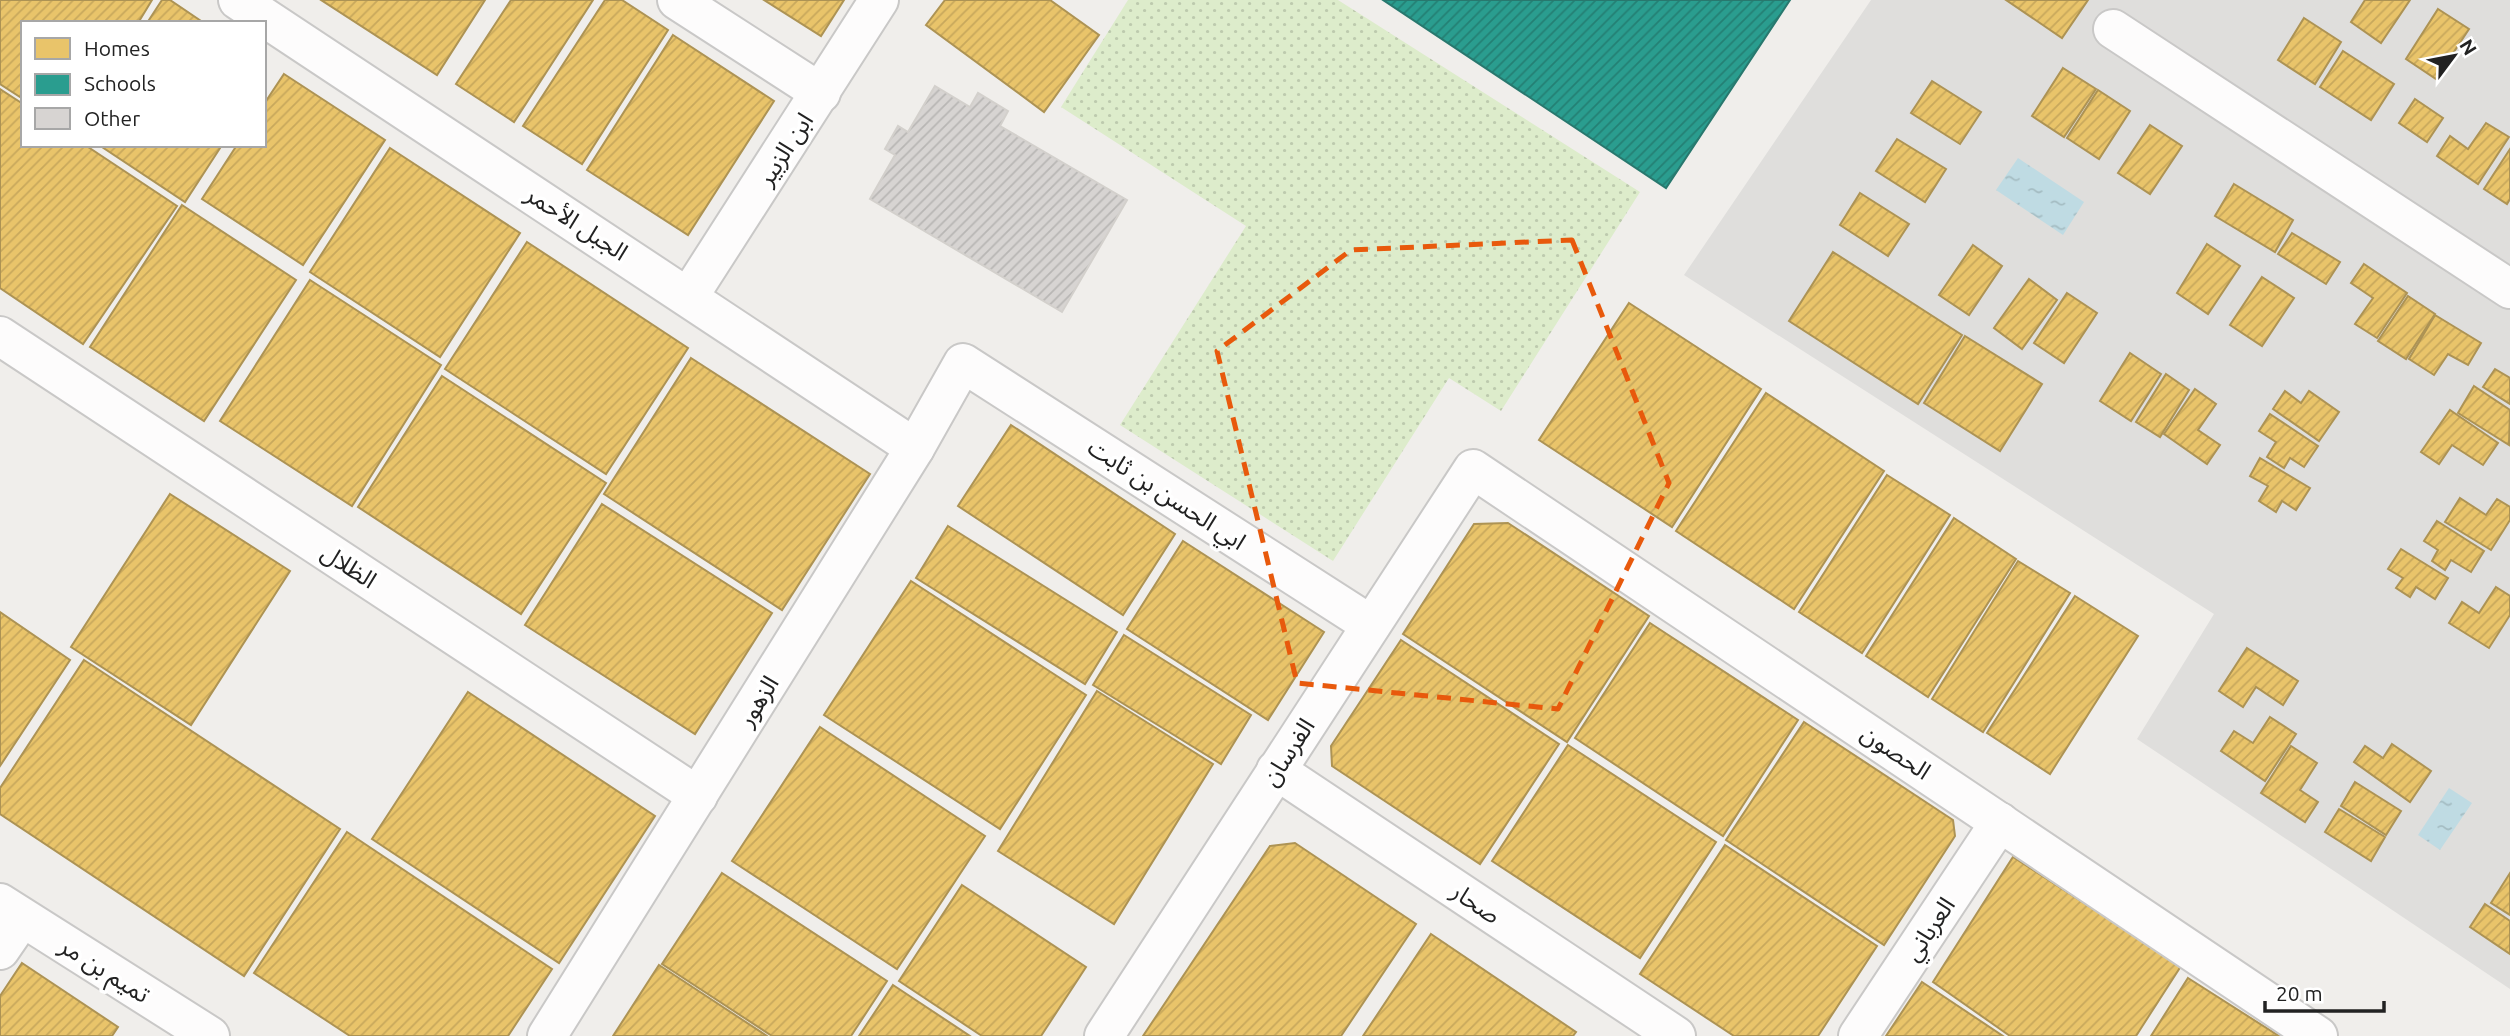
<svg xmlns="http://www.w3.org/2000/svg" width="2510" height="1036" font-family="Ubuntu,'Noto Sans Arabic',sans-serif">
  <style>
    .residential { fill: #dfdedc }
    .garden { fill: url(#garden-dots) }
    .water { fill: url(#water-ripples) }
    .homes { fill: url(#homes-hatch); stroke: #ad9354; stroke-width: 2 }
    .schools { fill: url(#schools-hatch); stroke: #28786e; stroke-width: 2 }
    .building { fill: url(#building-hatch); stroke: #d3d0cc; stroke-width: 2 }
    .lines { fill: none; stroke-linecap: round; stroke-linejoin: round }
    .minor-casing { stroke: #c9c8c7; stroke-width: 42 }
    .minor { stroke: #fdfcfc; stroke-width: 38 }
    .marked { fill: none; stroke: #e8590c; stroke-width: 5; stroke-dasharray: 14 9; stroke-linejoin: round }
    .labels { text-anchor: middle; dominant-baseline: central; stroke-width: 7; stroke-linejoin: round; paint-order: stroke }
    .street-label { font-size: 24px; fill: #222; stroke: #fff }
  </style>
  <defs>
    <pattern id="garden-dots" width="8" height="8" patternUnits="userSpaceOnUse" patternTransform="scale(1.75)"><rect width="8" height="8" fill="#ddeccb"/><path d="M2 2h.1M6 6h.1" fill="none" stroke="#bdcaae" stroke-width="1.8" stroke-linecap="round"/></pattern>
    <pattern id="water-ripples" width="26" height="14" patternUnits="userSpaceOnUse" patternTransform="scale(1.75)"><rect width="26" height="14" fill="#bfdbe3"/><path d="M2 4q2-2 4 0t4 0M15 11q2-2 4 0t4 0" fill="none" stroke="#a4bcc2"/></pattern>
    <pattern id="homes-hatch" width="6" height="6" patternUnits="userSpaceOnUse" patternTransform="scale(1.75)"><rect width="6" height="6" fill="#e9c46a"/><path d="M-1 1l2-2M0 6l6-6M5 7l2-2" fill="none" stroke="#c8a85c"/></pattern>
    <pattern id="schools-hatch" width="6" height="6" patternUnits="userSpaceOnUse" patternTransform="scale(1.75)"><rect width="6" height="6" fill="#2a9d8f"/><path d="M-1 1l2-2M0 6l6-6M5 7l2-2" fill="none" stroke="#248074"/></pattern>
    <pattern id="building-hatch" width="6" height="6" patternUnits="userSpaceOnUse" patternTransform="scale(1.75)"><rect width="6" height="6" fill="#d7d4d2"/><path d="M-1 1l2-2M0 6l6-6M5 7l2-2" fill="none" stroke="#b8b6b4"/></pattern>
  </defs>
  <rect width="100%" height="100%" fill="#f0eeeb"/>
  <path class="residential" d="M1871,0H2510V989L2137,739L2214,614L1684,275Z"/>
  <path class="garden" d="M1128,0H1338L1640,192L1501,411L1449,378L1333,561L1120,425L1246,226L1061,107Z"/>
  <g class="water">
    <path d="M2018,158L2084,202L2063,235L1996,190Z"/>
    <path d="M2449,788L2472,803L2440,850L2418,835Z"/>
  </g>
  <g class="homes">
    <path d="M0,0H152L138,23H23V99L0,84Z"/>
    <path d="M162,0H170L204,23H147Z"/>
    <path d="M321,0H485L437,75Z"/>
    <path d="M511,0H593L514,122L456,84Z"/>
    <path d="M605,0H622L668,30L582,164L523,126Z"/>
    <path d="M764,0H844L821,36Z"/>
    <path d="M945,0H1050L1099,35L1044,112L926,25Z"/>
    <path d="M2006,0H2088L2062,38Z"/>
    <path d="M2365,0H2410L2381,43L2351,22Z"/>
    <path d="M2438,9L2469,29L2436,79L2406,59Z"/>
    <path d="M2304,18L2341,42L2315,84L2278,60Z"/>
    <path d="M673,35L774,101L688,235L587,170Z"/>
    <path d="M2343,51L2394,84L2371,120L2320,87Z"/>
    <path d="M2063,68L2096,89L2064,137L2032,116Z"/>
    <path d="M284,74L385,140L303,265L202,199L237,145H264V104Z"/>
    <path d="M1932,81L1981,112L1960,144L1911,113Z"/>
    <path d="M0,89L23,104V145H85L177,206L83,344L0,288Z"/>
    <path d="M2098,90L2130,111L2099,159L2067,138Z"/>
    <path d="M2415,99L2443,118L2427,142L2399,123Z"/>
    <path d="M2486,123L2509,137L2478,184L2437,156L2450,136L2468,149Z"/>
    <path d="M2150,125L2182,146L2150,194L2118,173Z"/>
    <path d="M1897,139L1946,169L1925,202L1876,171Z"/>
    <path d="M99,145H222L185,202Z"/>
    <path d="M390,148L520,233L440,357L310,272Z"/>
    <path d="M2510,149V199L2507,204L2484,189Z"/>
    <path d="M2234,184L2293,220L2275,252L2215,216Z"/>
    <path d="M1860,193L1909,224L1888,256L1840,225Z"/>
    <path d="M182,205L296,280L204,421L90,347Z"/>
    <path d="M2292,233L2340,262L2326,284L2278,254Z"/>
    <path d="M527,242L688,348L606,474L445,369Z"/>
    <path d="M2207,244L2240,266L2208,314L2177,293Z"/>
    <path d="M1973,245L2002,266L1969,315L1939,295Z"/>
    <path d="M1833,252L1962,335L1918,404L1789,321Z"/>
    <path d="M2364,264L2407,293L2377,338L2355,324L2373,298L2351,283Z"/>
    <path d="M2262,277L2294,298L2262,346L2230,325Z"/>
    <path d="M2029,279L2057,300L2022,349L1994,328Z"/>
    <path d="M310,280L441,365L352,506L220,421Z"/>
    <path d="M2067,293L2097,313L2064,363L2034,343Z"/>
    <path d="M2408,296L2435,314L2406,359L2378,341Z"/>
    <path d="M1629,303L1761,389L1672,527L1539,440Z"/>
    <path d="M2435,315L2481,343L2468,365L2448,354L2434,375L2409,359Z"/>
    <path d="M1965,336L2042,384L2000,451L1924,403Z"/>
    <path d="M2130,353L2161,374L2131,421L2100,401Z"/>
    <path d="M691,358L870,474L782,610L604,494Z"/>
    <path d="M2495,369L2510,378V404L2483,387Z"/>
    <path d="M2166,374L2189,390L2160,437L2136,422Z"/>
    <path d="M442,376L606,483L521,614L358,507Z"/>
    <path d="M2474,386L2510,410L2509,445L2458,413Z"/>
    <path d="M2195,389L2216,404L2198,430L2220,445L2207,464L2164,434Z"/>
    <path d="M2285,391L2301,403L2309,391L2339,412L2319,441L2273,409Z"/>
    <path d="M1766,393L1884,471L1794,609L1676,531Z"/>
    <path d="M2450,410L2498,443L2483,465L2452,445L2439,464L2421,452Z"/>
    <path d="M2270,414L2318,446L2304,467L2290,458L2284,468L2267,457L2276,442L2259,431Z"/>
    <path d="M1011,425L1175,534L1123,615L958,506Z"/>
    <path d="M2260,458L2310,488L2296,510L2282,501L2276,512L2259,501L2268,486L2250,476Z"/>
    <path d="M1887,475L1950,515L1862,653L1799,612Z"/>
    <path d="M170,494L290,571L191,725L71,647Z"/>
    <path d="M2460,498L2486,515L2497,499L2510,507V520L2491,550L2445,522Z"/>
    <path d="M602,504L772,613L695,734L525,625Z"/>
    <path d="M1954,518L2016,559L1928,697L1866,656Z"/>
    <path d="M2437,521L2484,551L2471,572L2451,560L2445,570L2432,561L2438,550L2424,541Z"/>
    <path d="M1508,523L1649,616L1567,742L1403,634L1474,524Z"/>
    <path d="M948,526L1117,632L1085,684L916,578Z"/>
    <path d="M1183,541L1324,632L1268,720L1127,629Z"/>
    <path d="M2401,549L2448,578L2435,599L2416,587L2410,597L2396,588L2403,578L2388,569Z"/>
    <path d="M2018,561L2070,593L1983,732L1932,699Z"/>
    <path d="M911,581L1086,695L1000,829L824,715Z"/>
    <path d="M2496,587L2510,596V615L2489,648L2449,623L2462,602L2479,613Z"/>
    <path d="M2075,596L2138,636L2050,774L1987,733Z"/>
    <path d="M0,612L70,660L0,766Z"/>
    <path d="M1650,623L1798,720L1723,836L1575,738Z"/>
    <path d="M1124,635L1251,715L1221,764L1093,685Z"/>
    <path d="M1401,640L1559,744L1480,864L1332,766L1331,746Z"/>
    <path d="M2247,648L2298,681L2283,705L2256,687L2243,707L2219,691Z"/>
    <path d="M84,660L340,829L244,976L0,814V788Z"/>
    <path d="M1097,691L1213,764L1114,924L998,851Z"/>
    <path d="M468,692L655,816L559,963L372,839Z"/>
    <path d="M2270,717L2296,734L2265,781L2221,751L2234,731L2253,743Z"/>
    <path d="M1804,722L1953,820L1955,836L1884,945L1726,840Z"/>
    <path d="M820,727L985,836L897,969L732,861Z"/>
    <path d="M2392,744L2431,771L2410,802L2354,762L2365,746L2383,758Z"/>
    <path d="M1568,745L1716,842L1640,958L1492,861Z"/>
    <path d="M2291,746L2317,763L2300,790L2318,802L2305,822L2261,793Z"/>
    <path d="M2355,782L2401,811L2386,835L2341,806Z"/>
    <path d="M2339,809L2385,837L2371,861L2325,832Z"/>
    <path d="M347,832L552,969L508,1036H350L254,973Z"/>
    <path d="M1295,843L1416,924L1341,1036H1143L1270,846Z"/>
    <path d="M1725,845L1877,946L1818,1036H1734L1640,974Z"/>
    <path d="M2013,857L2181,966L2136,1036H2010L1933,982Z"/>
    <path d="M722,873L887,981L851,1036H772L662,964Z"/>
    <path d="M2510,873V915L2491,903Z"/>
    <path d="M962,885L1086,967L1041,1036H982L899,981Z"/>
    <path d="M2485,904L2510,921V954L2470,927Z"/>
    <path d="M1431,934L1576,1032L1573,1036H1363Z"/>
    <path d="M22,963L118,1027L112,1036H0V996Z"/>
    <path d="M659,965L767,1036H613Z"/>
    <path d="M2188,978L2279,1036H2151Z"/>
    <path d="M1922,982L2003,1036H1886Z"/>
    <path d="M893,985L970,1036H859Z"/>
  </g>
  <path class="schools" d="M1383,0H1790L1666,188Z"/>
  <path class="building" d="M935,86L970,107L978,93L1008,111L1000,126L1127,200L1062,312L870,199L895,155L885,149L898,126L908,132Z"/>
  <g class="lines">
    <defs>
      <g id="minor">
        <path d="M238,0L915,448"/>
        <path d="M677,0L821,93"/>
        <path d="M2113,29L2510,289"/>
        <path d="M689,296L879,0"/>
        <path d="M0,336L698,796"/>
        <path d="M1276,770L1676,1036"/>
        <path d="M0,903L210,1036"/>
        <path d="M0,950L22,918"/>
        <path d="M547,1036L915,448L963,363L1371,625"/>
        <path d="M1104,1036L1473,469L2318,1036"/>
        <path d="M1858,1036L2000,822"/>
      </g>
    </defs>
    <use href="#minor" class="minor-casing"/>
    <use href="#minor" class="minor"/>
  </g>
  <path class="marked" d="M1572,240L1669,483L1558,709L1297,683L1217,351L1351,250Z"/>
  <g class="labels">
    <g class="street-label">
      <text transform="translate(785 149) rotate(-57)">ابن الزبير</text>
      <text transform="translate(577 223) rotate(33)">الجبل الأحمر</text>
      <text transform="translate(1167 494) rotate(33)">ابي الحسن بن ثابت</text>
      <text transform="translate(349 566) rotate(33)">الظلال</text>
      <text transform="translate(758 701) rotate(-58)">الزهور</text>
      <text transform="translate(1288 752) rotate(-57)">الفرسان</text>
      <text transform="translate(1896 752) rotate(34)">الحصون</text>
      <text transform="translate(1476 903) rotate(34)">صحار</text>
      <text transform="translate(1929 929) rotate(-56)">العرباني</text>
      <text transform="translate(105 970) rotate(32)">تميم بن مر</text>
    </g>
  </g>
  <rect x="21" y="21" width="245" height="126" fill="#ffffff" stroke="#a7a7a7" stroke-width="2"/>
  <rect x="35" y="38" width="35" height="21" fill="#e9c46a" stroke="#a7a7a7" stroke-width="2"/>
  <text x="84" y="56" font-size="21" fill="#222222">Homes</text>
  <rect x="35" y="74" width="35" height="21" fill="#2a9d8f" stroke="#a7a7a7" stroke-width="2"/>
  <text x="84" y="91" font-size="21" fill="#222222">Schools</text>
  <rect x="35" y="108" width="35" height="21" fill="#d7d4d2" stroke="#a7a7a7" stroke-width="2"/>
  <text x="84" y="126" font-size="21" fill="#222222">Other</text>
  <g transform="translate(2454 56) rotate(58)" stroke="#ffffff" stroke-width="5" paint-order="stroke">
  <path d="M0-5L12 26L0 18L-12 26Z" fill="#222222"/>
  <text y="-10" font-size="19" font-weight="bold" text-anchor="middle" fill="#222222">N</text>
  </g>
  <path d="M2265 1001v10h119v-10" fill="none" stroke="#222222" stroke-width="3.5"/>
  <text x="2276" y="1001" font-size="21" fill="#222222" stroke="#ffffff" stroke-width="5" paint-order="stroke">20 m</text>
</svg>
